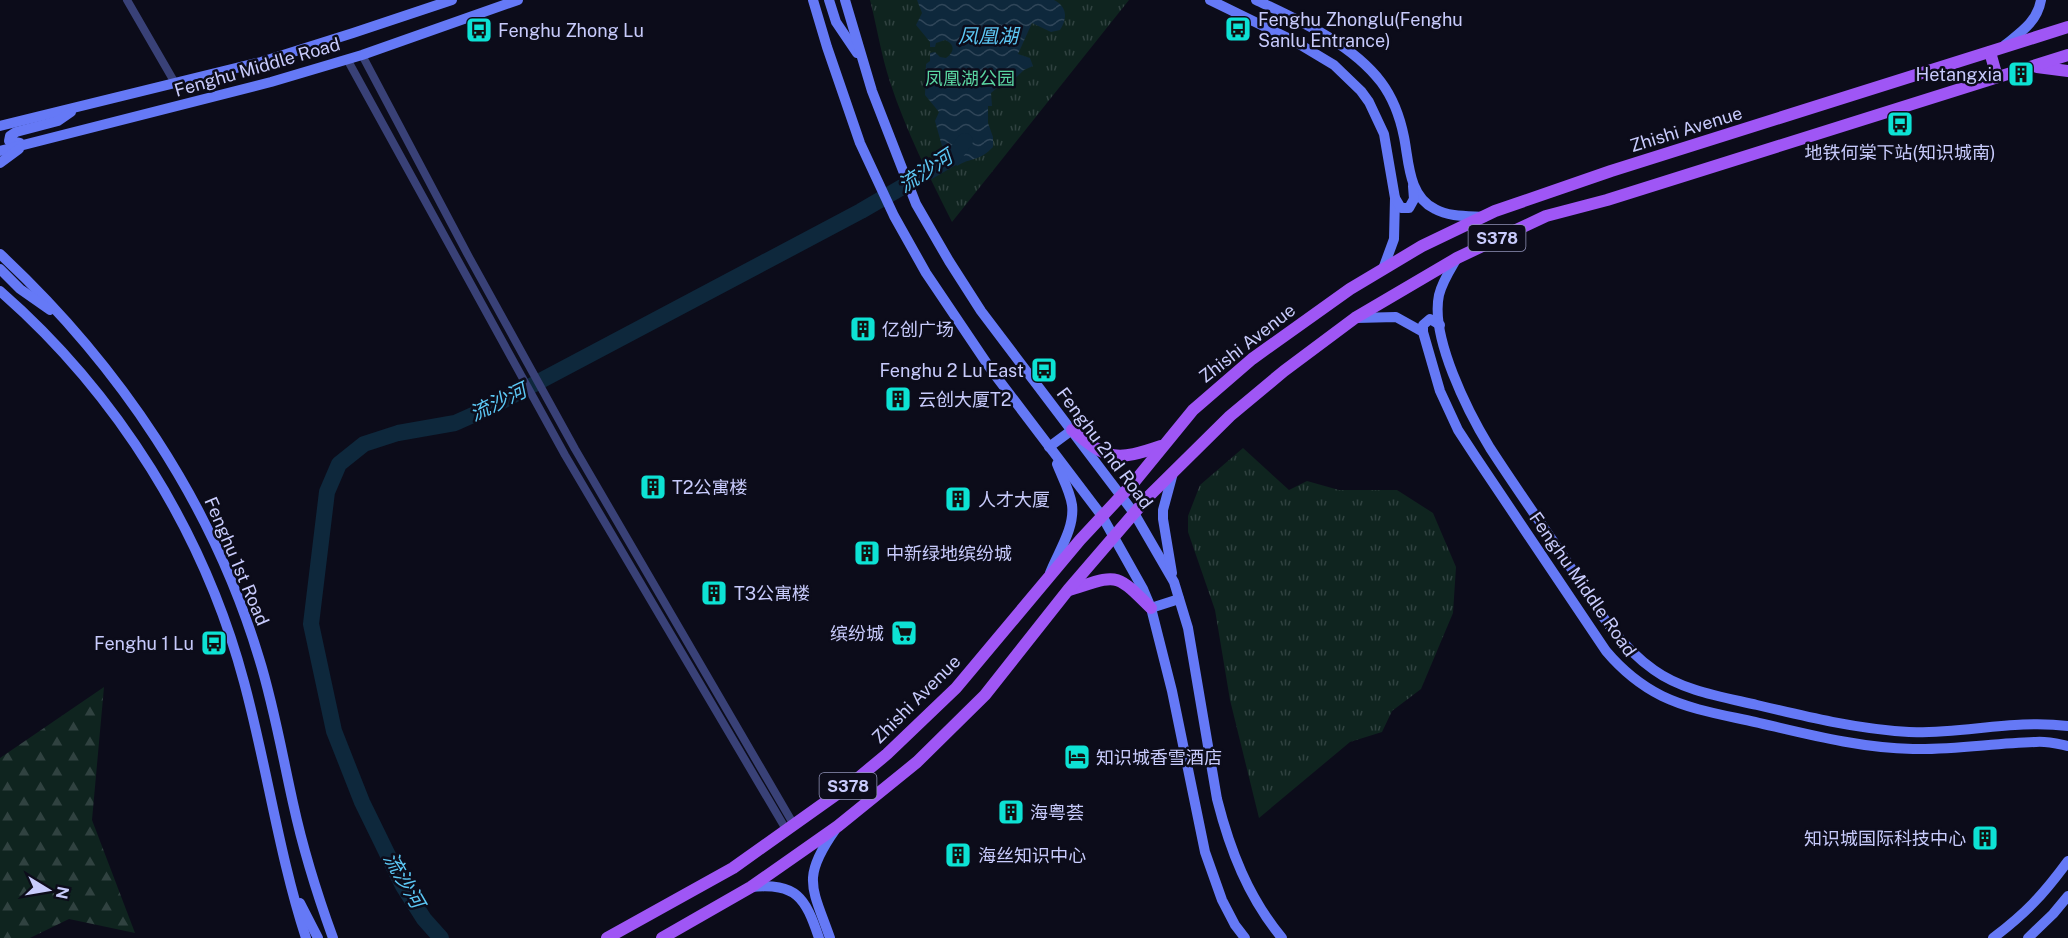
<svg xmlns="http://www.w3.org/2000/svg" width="2068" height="938" font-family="'Public Sans','Noto Sans SC',sans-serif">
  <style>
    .forest { fill: url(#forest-firs) }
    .park { fill: url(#park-tufts) }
    .water { fill: url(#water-waves) }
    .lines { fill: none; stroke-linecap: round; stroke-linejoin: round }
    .river { stroke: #0e283c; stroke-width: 16 }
    .street { stroke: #394177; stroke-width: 8 }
    .secondary { stroke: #6579f6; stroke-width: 10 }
    .primary { stroke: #9f56f5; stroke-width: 12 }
    .labels { text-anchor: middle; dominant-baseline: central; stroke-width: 5; stroke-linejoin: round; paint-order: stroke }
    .shield { fill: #0c0c1a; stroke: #9092b8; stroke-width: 1.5 }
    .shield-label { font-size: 16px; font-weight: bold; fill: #c8cbfc }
    .poi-label { font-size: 18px; fill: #c8cbfc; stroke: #0c0c1a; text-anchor: start }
    .street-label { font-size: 18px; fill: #c8cbfc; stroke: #0c0c1a }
    .park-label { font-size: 18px; fill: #5ad6a2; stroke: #0c0c1a }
    .water-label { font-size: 20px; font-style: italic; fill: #5cc8f5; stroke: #0c0c1a }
  </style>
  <defs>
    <pattern id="forest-firs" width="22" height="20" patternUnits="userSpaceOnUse" patternTransform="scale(1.5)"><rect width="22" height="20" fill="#0f241f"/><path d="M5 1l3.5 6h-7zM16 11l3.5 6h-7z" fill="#304240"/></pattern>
    <pattern id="park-tufts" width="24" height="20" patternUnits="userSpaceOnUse" patternTransform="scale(1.5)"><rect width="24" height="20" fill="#0f241f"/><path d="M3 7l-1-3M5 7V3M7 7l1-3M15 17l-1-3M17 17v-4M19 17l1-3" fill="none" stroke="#304240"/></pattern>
    <pattern id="water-waves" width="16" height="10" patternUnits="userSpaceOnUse" patternTransform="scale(1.5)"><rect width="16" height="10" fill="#0e283c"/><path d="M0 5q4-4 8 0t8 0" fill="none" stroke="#304659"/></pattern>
  </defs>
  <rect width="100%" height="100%" fill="#0c0c1a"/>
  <path class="forest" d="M104,687L92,820L135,933L69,919L30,938H0V758Z"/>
  <g class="park">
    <path d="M870,0H1129L952,222C929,176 906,131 890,82C881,55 877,27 870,0Z"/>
    <path d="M1243,448L1289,490L1307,481L1339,490H1397L1433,513L1456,567L1453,613L1421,689L1392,711L1382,732L1350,742L1259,818L1230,700L1215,610L1188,532V516L1200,485Z"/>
  </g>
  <path class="water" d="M917,0H1054C1068,7 1067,19 1060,30L1051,32L1032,23L1018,54L1030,58L1033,66L1024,70L1009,84L1005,81L991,93L992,106H988V123L993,137V147C979,162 971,157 957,166L947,150L942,146L935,121L939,112L925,95L926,64L930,61V53L935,52L940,57L946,58C955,52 955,44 945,40L936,43L935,47H930V42L916,25L922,13Z"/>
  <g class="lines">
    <path class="river" d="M441,938L424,919L403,886L362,802L334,731L311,624L327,492L339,464L364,444L398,433L455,423L493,406L861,211L952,158L965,141"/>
    <g class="street">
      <path d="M127,0L175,83"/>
      <path d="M362,55L469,257L575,449L794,825"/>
      <path d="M347,59L565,455L787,831"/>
    </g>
    <g class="secondary">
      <path d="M813,0L827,47L860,143L894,216L926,273L992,371L1102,516L1143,589L1151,608L1172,691L1205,852L1222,900L1235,925L1245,938"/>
      <path d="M829,0L836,22L857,53"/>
      <path d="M845,0L872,91L916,204L949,261L981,311L1134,513L1174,582L1188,628L1217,799C1230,850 1248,897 1282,938"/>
      <path d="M1210,0L1294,41L1334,65L1361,91L1369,102L1384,134L1395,198L1394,239L1383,269"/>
      <path d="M1256,0C1300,21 1351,43 1381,82C1393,98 1400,117 1404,137C1409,161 1408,196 1435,209C1449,217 1468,216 1484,217"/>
      <path d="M2005,45C2021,32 2037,22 2041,0"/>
      <path d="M0,126L261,62L353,33L452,0"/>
      <path d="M20,143L9,141L10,136L16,132L58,121L71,112"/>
      <path d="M0,151L271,82L362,55L518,0"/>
      <path d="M0,163L19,149"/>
      <path d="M1395,198L1401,208H1409L1414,199L1413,186"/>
      <path d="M0,254C118,364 212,502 259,658C274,706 282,754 293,803C303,849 317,894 333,938"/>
      <path d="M1457,258C1450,270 1442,282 1439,295C1430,337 1468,412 1490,448C1514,485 1539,521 1564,557C1590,597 1614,642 1654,670C1683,691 1723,697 1757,705C1807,717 1857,729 1909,732C1962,734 2015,719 2068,726"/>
      <path d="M0,269L20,289L50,310"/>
      <path d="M0,291C117,393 204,532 244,682C267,767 279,855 306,938"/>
      <path d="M1356,318L1396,317L1423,332L1440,391L1458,430L1475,456L1606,651C1622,670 1640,685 1662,696C1691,710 1724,715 1755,722C1807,734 1859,748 1913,749C1954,750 1995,743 2036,742C2047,741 2058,744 2068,746"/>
      <path d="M1423,332V325L1430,319L1440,325"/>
      <path d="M1049,447L1072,430"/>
      <path d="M1050,573C1058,552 1075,528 1072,505C1070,491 1062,477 1057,464"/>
      <path d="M1172,573L1163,519V510L1173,473"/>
      <path d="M1151,608L1179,599"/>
      <path d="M751,887C797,883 805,897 819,938"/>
      <path d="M300,903L318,938"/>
      <path d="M830,938C812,887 801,878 835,830"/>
      <path d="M1993,938C2026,913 2043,895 2068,861"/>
      <path d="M2028,938L2053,914L2068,896"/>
    </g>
    <g class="primary">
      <path d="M1990,52L1997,77"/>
      <path d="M2037,67L2068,71"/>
      <path d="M1072,430C1108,461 1117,461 1161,446"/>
      <path d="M1069,590C1118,575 1114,571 1151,608"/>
      <path d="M607,938L733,868L851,784L887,754L956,688L1080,540L1135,481L1193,410L1252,359L1350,289L1422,246L1495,211L1611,171L2068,27"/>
      <path d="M662,938L751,887L838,826L917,762L985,695L1068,590L1148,497L1230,416L1284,371L1355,318L1457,258L1546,216L1607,200L2068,55"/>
    </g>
  </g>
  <defs>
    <symbol id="bus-square" viewBox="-11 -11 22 22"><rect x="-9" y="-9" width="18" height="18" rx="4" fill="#0de2d4" stroke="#0c0c1a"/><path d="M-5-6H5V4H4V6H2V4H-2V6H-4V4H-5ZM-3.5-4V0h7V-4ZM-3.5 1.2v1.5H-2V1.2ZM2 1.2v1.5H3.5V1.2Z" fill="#111"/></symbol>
    <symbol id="building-square" viewBox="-11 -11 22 22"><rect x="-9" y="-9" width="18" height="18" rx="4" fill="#0de2d4" stroke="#0c0c1a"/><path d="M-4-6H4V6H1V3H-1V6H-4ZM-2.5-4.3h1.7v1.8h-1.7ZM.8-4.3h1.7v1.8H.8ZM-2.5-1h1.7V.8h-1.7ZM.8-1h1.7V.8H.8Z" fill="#111"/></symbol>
    <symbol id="supermarket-square" viewBox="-11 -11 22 22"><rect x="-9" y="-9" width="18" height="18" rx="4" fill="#0de2d4" stroke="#0c0c1a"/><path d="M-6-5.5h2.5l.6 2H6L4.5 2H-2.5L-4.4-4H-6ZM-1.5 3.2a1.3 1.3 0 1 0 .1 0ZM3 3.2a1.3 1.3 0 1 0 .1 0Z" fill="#111"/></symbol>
    <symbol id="hotel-square" viewBox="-11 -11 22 22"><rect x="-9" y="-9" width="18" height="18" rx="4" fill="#0de2d4" stroke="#0c0c1a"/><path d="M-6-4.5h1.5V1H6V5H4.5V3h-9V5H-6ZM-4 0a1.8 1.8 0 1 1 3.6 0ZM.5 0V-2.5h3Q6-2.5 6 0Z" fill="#111"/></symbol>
  </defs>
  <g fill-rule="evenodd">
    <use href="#bus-square" x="1223" y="14" width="30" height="30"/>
    <use href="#bus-square" x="464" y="15" width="30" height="30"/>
    <use href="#building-square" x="2006" y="59" width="30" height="30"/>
    <use href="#bus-square" x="1885" y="109" width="30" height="30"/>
    <use href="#building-square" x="848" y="314" width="30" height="30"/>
    <use href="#bus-square" x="1029" y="355" width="30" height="30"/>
    <use href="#building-square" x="883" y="384" width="30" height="30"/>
    <use href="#building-square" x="638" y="472" width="30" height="30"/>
    <use href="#building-square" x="943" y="484" width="30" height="30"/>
    <use href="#building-square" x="852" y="538" width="30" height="30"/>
    <use href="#building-square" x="699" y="578" width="30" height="30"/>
    <use href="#supermarket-square" x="889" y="618" width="30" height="30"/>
    <use href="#bus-square" x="199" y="628" width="30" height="30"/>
    <use href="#hotel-square" x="1062" y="742" width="30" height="30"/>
    <use href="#building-square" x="996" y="797" width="30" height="30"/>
    <use href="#building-square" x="1970" y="823" width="30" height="30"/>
    <use href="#building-square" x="943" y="840" width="30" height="30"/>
  </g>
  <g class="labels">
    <g class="shield">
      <rect x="1468.5" y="225" width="57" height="26" rx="4.5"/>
      <rect x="819.5" y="773" width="57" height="26" rx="4.5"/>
    </g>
    <g class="shield-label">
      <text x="1497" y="238">S378</text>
      <text x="848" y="786">S378</text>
    </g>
    <g class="poi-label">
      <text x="1258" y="19">Fenghu Zhonglu(Fenghu<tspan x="1258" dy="21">Sanlu Entrance)</tspan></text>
      <text x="498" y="30">Fenghu Zhong Lu</text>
      <text x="2002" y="74" text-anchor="end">Hetangxia</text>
      <text x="1900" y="152" text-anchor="middle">地铁何棠下站(知识城南)</text>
      <text x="882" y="329">亿创广场</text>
      <text x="1024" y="370" text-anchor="end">Fenghu 2 Lu East</text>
      <text x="918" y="399">云创大厦T2</text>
      <text x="672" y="487">T2公寓楼</text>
      <text x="978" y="499">人才大厦</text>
      <text x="886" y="553">中新绿地缤纷城</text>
      <text x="734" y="593">T3公寓楼</text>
      <text x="884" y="633" text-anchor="end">缤纷城</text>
      <text x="194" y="643" text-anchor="end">Fenghu 1 Lu</text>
      <text x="1096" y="757">知识城香雪酒店</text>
      <text x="1030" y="812">海粤荟</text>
      <text x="1966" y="838" text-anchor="end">知识城国际科技中心</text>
      <text x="978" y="855">海丝知识中心</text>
    </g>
    <g class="street-label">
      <text transform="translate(257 67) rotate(-16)">Fenghu Middle Road</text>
      <text transform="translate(1686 129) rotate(-17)">Zhishi Avenue</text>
      <text transform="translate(1247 343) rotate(-38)">Zhishi Avenue</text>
      <text transform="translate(1105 448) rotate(53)">Fenghu 2nd Road</text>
      <text transform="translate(237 561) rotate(67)">Fenghu 1st Road</text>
      <text transform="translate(1583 584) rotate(55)">Fenghu Middle Road</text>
      <text transform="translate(916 699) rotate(-45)">Zhishi Avenue</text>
    </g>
    <g class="park-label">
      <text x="970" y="78">凤凰湖公园</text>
    </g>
    <g class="water-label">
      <text x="988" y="36">凤凰湖</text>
      <text transform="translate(925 171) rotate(-33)">流沙河</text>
      <text transform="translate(498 402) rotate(-26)">流沙河</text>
      <text transform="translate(404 880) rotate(60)">流沙河</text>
    </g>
  </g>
  <g transform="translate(48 890) rotate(101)" stroke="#0c0c1a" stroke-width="4.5" paint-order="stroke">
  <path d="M0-4.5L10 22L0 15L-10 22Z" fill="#c8cbfc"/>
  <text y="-9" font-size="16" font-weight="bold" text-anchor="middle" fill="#c8cbfc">N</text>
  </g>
</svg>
